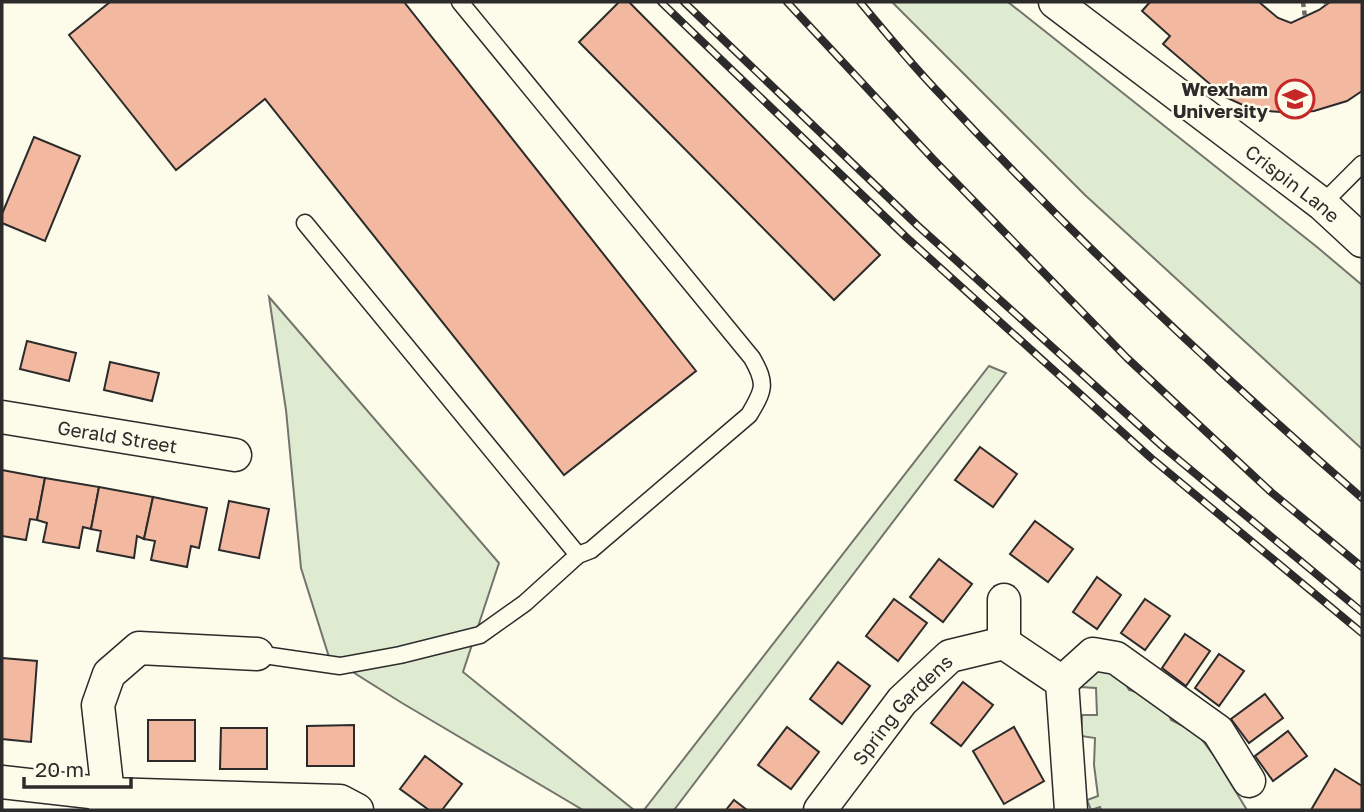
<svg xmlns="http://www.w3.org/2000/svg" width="1364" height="812" font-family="'Golos Text',sans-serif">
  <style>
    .green { fill: #deebd1; stroke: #74746e; stroke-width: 2 }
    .building { fill: #f2b8a0; stroke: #2b2b2b; stroke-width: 2 }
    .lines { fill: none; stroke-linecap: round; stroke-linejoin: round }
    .service-casing { stroke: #2b2b2b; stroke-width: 19 }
    .minor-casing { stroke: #2b2b2b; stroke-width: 35 }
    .path { stroke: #6a6964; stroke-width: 4.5; stroke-dasharray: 5 3.5; stroke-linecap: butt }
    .service { stroke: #fdfbea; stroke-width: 16 }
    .minor { stroke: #fdfbea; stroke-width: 32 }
    .rail-casing { stroke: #2b2b2b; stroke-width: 8 }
    .rail { stroke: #fdfbea; stroke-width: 5; stroke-dasharray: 16; stroke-linecap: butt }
    .labels { text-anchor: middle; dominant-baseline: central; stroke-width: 5; stroke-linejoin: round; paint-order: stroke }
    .poi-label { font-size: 19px; font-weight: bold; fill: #2b2b2b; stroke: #fdfbea; text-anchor: end }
    .street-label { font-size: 19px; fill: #2b2b2b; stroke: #fdfbea }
  </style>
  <rect width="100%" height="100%" fill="#fdfbea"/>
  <g class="green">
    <path d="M892,2H1008L1317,247L1362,285V449L1085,195Z"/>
    <path d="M269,297L499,563L463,672L634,810H583L402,703L329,657L301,568L286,410Z"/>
    <path d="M989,366L1006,373L674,810H644Z"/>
    <path d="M1085,667L1121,675L1129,690L1154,697L1167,710L1171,720L1197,733L1214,756L1247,810H1101L1100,807L1091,810L1087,800L1098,796L1094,765L1095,738L1081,736L1082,715H1097L1096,688L1080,687Z"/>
  </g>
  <g class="building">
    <path d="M110,2H404L696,371L564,475L265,99L176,170L69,35Z"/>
    <path d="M619,2H629L880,255L834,300L579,42Z"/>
    <path d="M1150,2H1259L1278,18L1291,23L1319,10L1330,2H1362V91L1347,101L1314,111L1295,113L1254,110L1225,97L1163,44L1170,36L1142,11Z"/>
    <path d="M34,137L80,156L45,241L2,223V214Z"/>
    <path d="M27,341L76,353L69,381L20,369Z"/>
    <path d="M110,362L159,373L152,401L104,390Z"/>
    <path d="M980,447L1017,474L993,507L955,480Z"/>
    <path d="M2,470L45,478L37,520L30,519L26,540L2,536Z"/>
    <path d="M45,478L99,487L91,529L83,527L79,548L43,542L47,523L37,520Z"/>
    <path d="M99,487L153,497L144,539L137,536L134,558L97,551L101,531L91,529Z"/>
    <path d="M153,497L207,508L199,548L191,546L187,567L151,560L155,541L144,539Z"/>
    <path d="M229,501L269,509L259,558L219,550Z"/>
    <path d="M1035,521L1073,549L1048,582L1010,554Z"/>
    <path d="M939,559L972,584L943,622L910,597Z"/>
    <path d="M1097,577L1121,595L1097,629L1073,612Z"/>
    <path d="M894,599L927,623L898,661L866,636Z"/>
    <path d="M1145,599L1170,616L1145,650L1121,633Z"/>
    <path d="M1185,634L1210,651L1186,686L1162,668Z"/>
    <path d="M1219,654L1244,671L1219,706L1195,688Z"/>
    <path d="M2,658L37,661L31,742L2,739Z"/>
    <path d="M838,662L870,686L842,724L810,699Z"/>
    <path d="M963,682L993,705L961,746L931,723Z"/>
    <path d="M1265,694L1283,718L1249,743L1231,719Z"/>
    <rect x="148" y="720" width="47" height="41"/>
    <path d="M354,725V766H307V726Z"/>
    <path d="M787,727L819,752L791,789L758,765Z"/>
    <path d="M1014,727L1044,781L1004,804L973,751Z"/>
    <path d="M221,728H267V769H220Z"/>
    <path d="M1288,731L1307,756L1273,781L1255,756Z"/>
    <path d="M425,756L462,784L442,810H429L400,789Z"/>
    <path d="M1335,769L1362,786V810H1311Z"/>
    <path d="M734,800L747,810H726Z"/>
  </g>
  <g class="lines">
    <defs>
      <g id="service">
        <path d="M1322,204L1362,164"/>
        <path d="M305,223L578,555L591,550L749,415C764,390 767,384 752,358L460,2"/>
        <path d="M257,654L340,666L400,655L480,635L525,603L578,555"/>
      </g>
      <g id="minor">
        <path id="s1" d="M1055,2L1322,204L1362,241"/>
        <path id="s2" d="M2,417L235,455"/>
        <path d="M1004,643V600"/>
        <path d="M1062,682L1093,654L1116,658L1218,731L1249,781"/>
        <path d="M2,782L108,794L98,705L109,674L139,648L257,654"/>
        <path d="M105,810L108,794L340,801L357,810"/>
        <path id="s3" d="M820,810L902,701L950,656L1004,643L1062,682L1071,810"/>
      </g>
    </defs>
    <use href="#service" class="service-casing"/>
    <use href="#minor" class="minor-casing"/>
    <g class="path">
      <path d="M1303,2L1305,17"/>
      <path d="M1325,2L1327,4"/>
    </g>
    <use href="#service" class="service"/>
    <use href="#minor" class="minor"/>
    <defs>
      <g id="rail">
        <path d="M661,2L906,237L1151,458L1362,633"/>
        <path d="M684,2L917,225L1162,446L1362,612"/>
        <path d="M787,2L933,159L1127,358L1271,492L1362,567"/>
        <path d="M860,2C886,33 912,65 940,94C1073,237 1215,370 1362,498"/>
      </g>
    </defs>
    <use href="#rail" class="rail-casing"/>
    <use href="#rail" class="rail"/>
  </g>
  <defs>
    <symbol id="university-ring" viewBox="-11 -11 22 22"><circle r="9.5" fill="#fdfbea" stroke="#c62828" stroke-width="1.5"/><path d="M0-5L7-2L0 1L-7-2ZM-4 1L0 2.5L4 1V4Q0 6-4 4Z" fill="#c62828"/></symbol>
  </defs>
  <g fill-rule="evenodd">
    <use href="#university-ring" x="1273" y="77" width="44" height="44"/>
  </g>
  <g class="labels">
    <g class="poi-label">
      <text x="1268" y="88">Wrexham<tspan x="1268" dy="22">University</tspan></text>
    </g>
    <g class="street-label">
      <text stroke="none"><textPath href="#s1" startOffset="299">Crispin Lane</textPath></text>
      <text stroke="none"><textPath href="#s2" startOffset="117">Gerald Street</textPath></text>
      <text stroke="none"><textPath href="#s3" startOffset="130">Spring Gardens</textPath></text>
    </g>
  </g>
  <rect width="1364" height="812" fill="none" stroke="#2b2b2b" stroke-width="7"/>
  <path d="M24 777v10h107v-10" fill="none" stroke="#2b2b2b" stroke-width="3.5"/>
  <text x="35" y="777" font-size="21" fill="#2b2b2b" stroke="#fdfbea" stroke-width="5" paint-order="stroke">20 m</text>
</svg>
